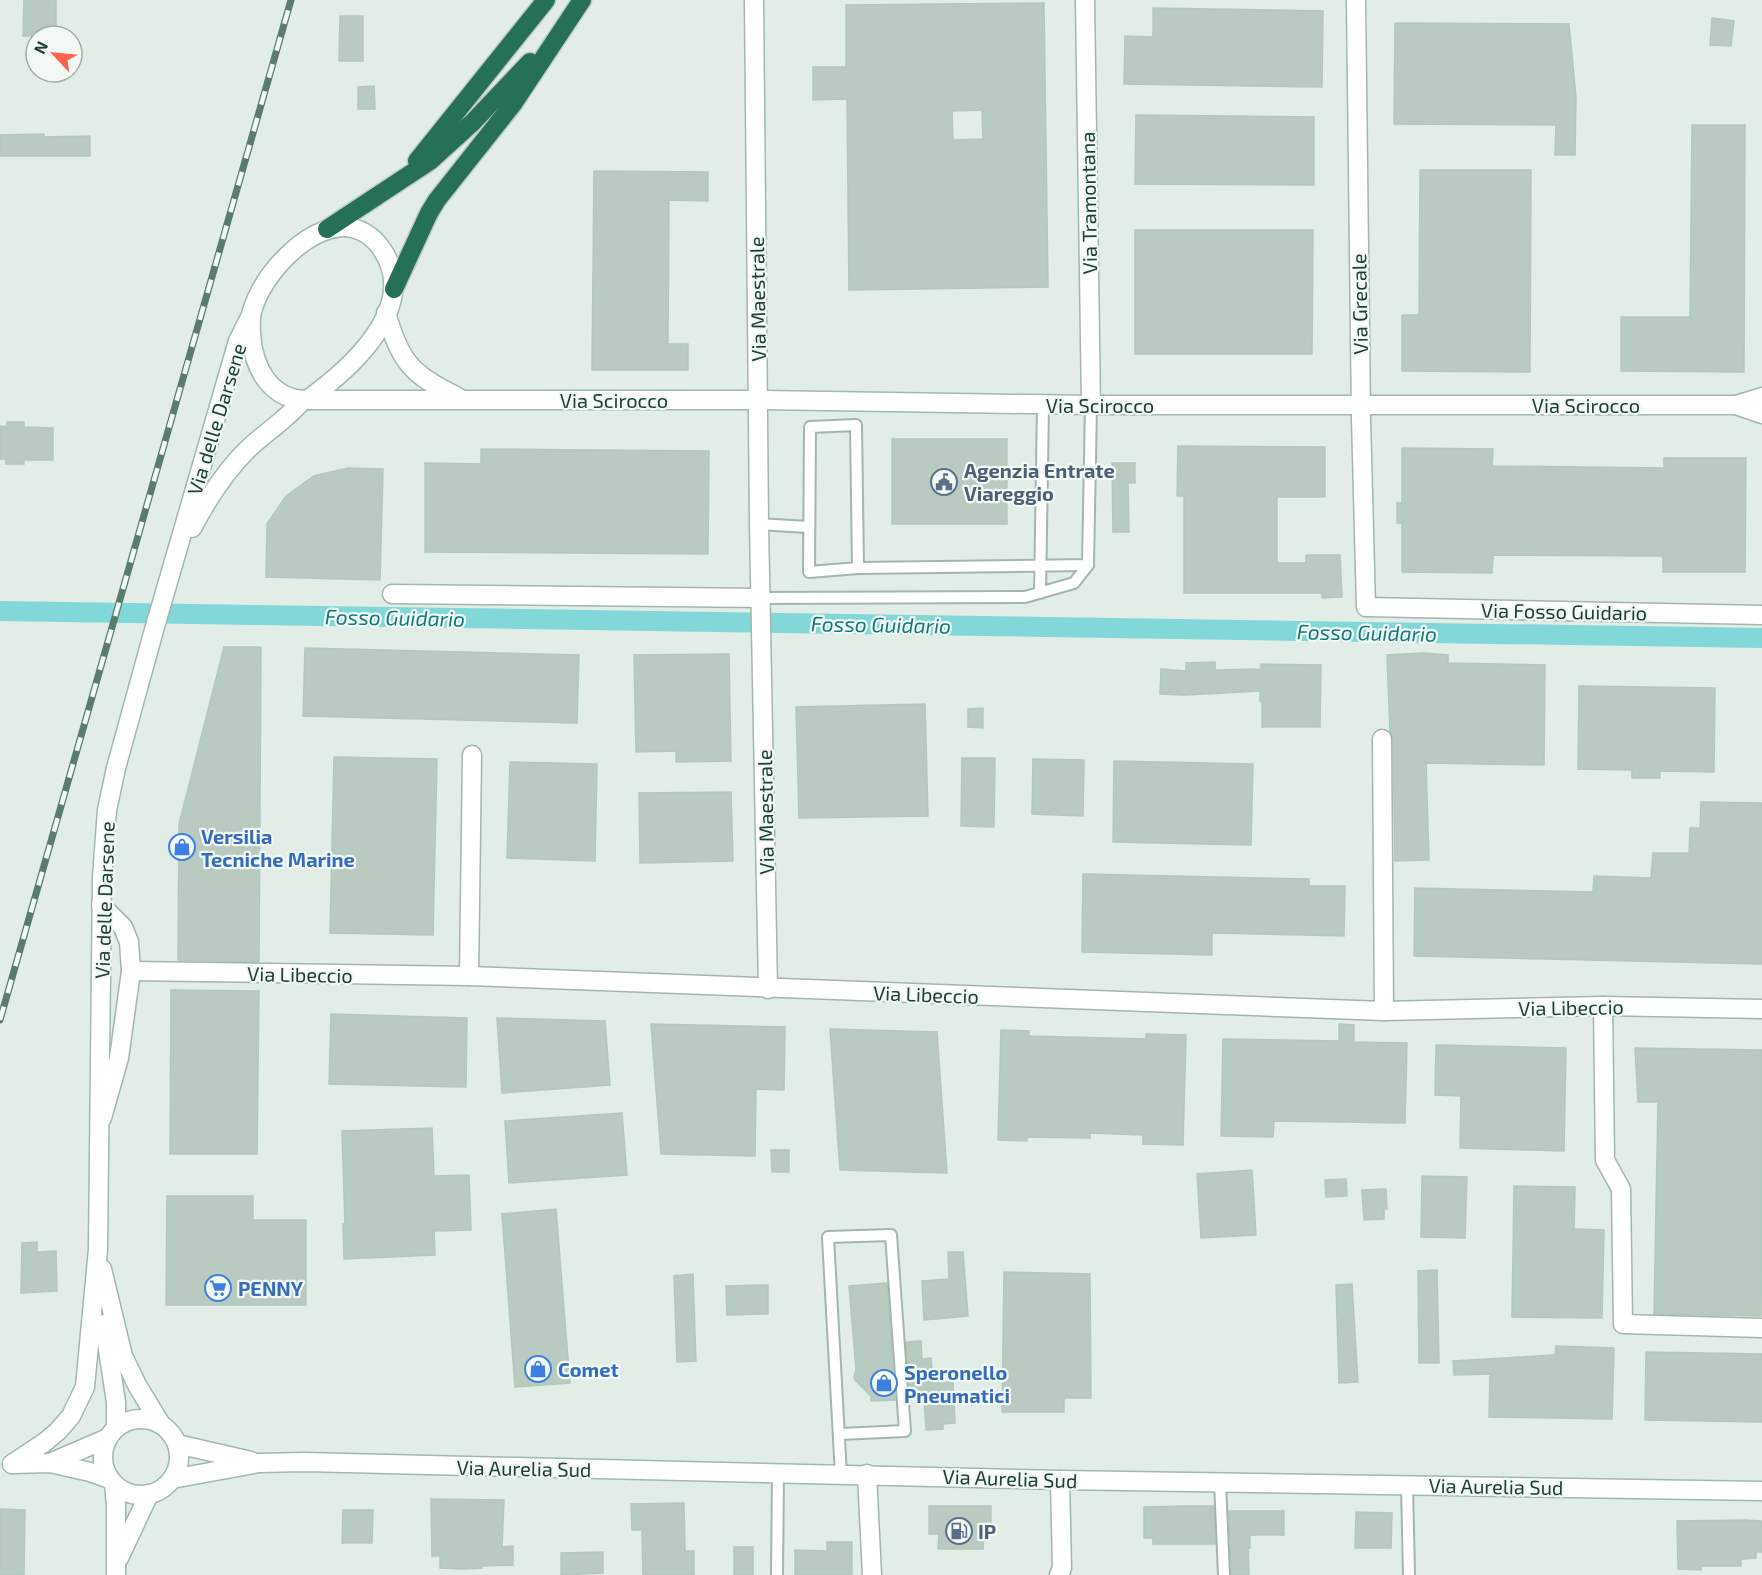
<svg xmlns="http://www.w3.org/2000/svg" width="1762" height="1575" font-family="'Exo 2',sans-serif">
  <style>
    .lines { fill: none; stroke-linecap: round; stroke-linejoin: round }
    .canal { stroke: #82d7d9; stroke-width: 20 }
    .building { fill: #b9cbc1; stroke: #b2c8bc; stroke-width: 1.5; fill-rule: evenodd }
    .lane-casing { stroke: #a3b6ad; stroke-width: 14 }
    .street-casing { stroke: #a3b6ad; stroke-width: 21 }
    .secondary-casing { stroke: #9ebaad; stroke-width: 21 }
    .highway-casing { stroke: #c0cac6; stroke-width: 21 }
    .lane { stroke: #fff; stroke-width: 10 }
    .street { stroke: #fff; stroke-width: 18 }
    .secondary { stroke: #fff; stroke-width: 18 }
    .highway { stroke: #277058; stroke-width: 18 }
    .rail-casing { stroke: #597c6e; stroke-width: 7 }
    .rail { stroke: #f2f9f4; stroke-width: 4.5; stroke-dasharray: 14; stroke-linecap: butt }
    .labels { text-anchor: middle; dominant-baseline: central; stroke-width: 4.5; stroke-linejoin: round; paint-order: stroke }
    .street-label { font-size: 20px; fill: #1f4033; stroke: #f2f9f4 }
    .service-label { font-size: 20px; font-weight: bold; fill: #4e5e75; stroke: #f2f9f4; text-anchor: start }
    .shop-label { font-size: 20px; font-weight: bold; fill: #366cbe; stroke: #f2f9f4; text-anchor: start }
    .water-label { font-size: 21px; font-style: italic; fill: #117a7e; stroke: #f2f9f4 }
  </style>
  <rect width="100%" height="100%" fill="#e1ede6"/>
  <g class="lines">
    <path class="canal" d="M0,611L1762,638"/>
  </g>
  <g class="building">
    <path d="M24,0H56V36H23Z"/>
    <path d="M1044,3L1048,287L849,290L847,99L813,100V67H846V5ZM982,110L983,139L953,140L952,111Z"/>
    <path d="M1153,8L1323,11L1322,87L1124,84L1125,36L1153,37Z"/>
    <path d="M340,16H363V61H339Z"/>
    <path d="M1712,18L1734,21L1731,46L1710,45Z"/>
    <path d="M1395,23L1569,24L1576,97L1575,155H1555L1556,125L1394,124Z"/>
    <path d="M374,86L375,109H358V87Z"/>
    <path d="M1136,115L1314,117V185L1135,184Z"/>
    <path d="M1692,125H1745L1744,372L1621,371V317H1690Z"/>
    <path d="M44,134V137L90,136V156H0V135Z"/>
    <path d="M1420,170H1531L1530,372L1402,371V315H1419Z"/>
    <path d="M594,171L708,172V201L669,200L668,344H688V370H592Z"/>
    <path d="M1135,230H1313L1312,354H1135Z"/>
    <path d="M7,422H24V427L53,428V460H24V464H6V459H0V426L6,427Z"/>
    <rect x="892" y="439" width="115" height="85"/>
    <path d="M1178,446L1325,447V497H1277V563H1306V555H1340L1342,597L1322,598V593H1184V496H1177Z"/>
    <path d="M1402,448L1493,449L1492,466L1664,468V458H1746L1745,572H1663V556L1493,555L1492,573L1402,572V523H1397V503H1402Z"/>
    <path d="M481,449L709,451L708,554L425,552V463L481,464Z"/>
    <path d="M1112,463H1135V483H1128L1129,532H1113Z"/>
    <path d="M348,468L383,469L380,580L266,577L267,524L286,496L314,476Z"/>
    <path d="M224,647H261L259,962L178,960L179,824Z"/>
    <path d="M305,648L579,655L577,723L303,716Z"/>
    <path d="M1423,653L1448,655V663L1545,665L1544,765L1426,763L1429,860L1395,861L1393,739L1390,732L1387,655Z"/>
    <path d="M729,654L731,761L676,762V751L636,752L634,655Z"/>
    <path d="M1215,662V670L1261,669V664L1321,665L1320,727H1262V701H1260V691L1186,695L1160,694L1161,669L1186,671V663Z"/>
    <path d="M1579,686L1715,688L1714,772L1660,771V778H1632V770L1578,769Z"/>
    <path d="M925,704L928,816L799,818L796,707Z"/>
    <path d="M983,708V728L968,727V709Z"/>
    <path d="M334,757L437,759L433,935L330,933Z"/>
    <path d="M962,758H995L994,827L961,826Z"/>
    <path d="M1033,759L1084,760L1083,816L1032,814Z"/>
    <path d="M1114,761L1253,764L1251,845L1113,842Z"/>
    <path d="M510,762L597,764L595,861L507,858Z"/>
    <path d="M731,792L733,861L640,863L639,793Z"/>
    <path d="M1701,802L1762,803V964L1414,956L1415,888L1593,892L1594,876L1651,878L1653,853H1689L1690,828H1700Z"/>
    <path d="M1083,874L1309,879V886H1345L1344,936L1212,933V955L1082,952Z"/>
    <path d="M171,990L259,991L257,1154H170Z"/>
    <path d="M331,1014L467,1018L466,1087L329,1084Z"/>
    <path d="M497,1018L605,1021L610,1085L502,1093Z"/>
    <path d="M651,1024L785,1027L784,1090L756,1089L755,1156L661,1154Z"/>
    <path d="M1339,1024L1354,1025V1042L1407,1043L1405,1123L1274,1121L1273,1137L1221,1136L1223,1039L1339,1041Z"/>
    <path d="M830,1029L937,1032L947,1173L840,1170Z"/>
    <path d="M1001,1030L1029,1031V1036L1146,1039V1034L1186,1035L1183,1145L1143,1144V1135L1090,1133V1138L1027,1137V1141L998,1140Z"/>
    <path d="M1436,1045L1566,1048L1564,1151L1460,1148L1461,1096L1435,1095Z"/>
    <path d="M1635,1048L1762,1050L1761,1316L1654,1314L1658,1102H1638Z"/>
    <path d="M622,1113L627,1175L509,1183L505,1121Z"/>
    <path d="M432,1128L434,1176L469,1175L471,1230L434,1231L435,1255L344,1259L343,1224H345L342,1131Z"/>
    <path d="M771,1150H789V1172H772Z"/>
    <path d="M1252,1170L1256,1235L1201,1238L1197,1174Z"/>
    <path d="M1422,1176L1467,1177L1465,1238L1421,1237Z"/>
    <path d="M1346,1179L1347,1196L1326,1197L1325,1180Z"/>
    <path d="M1514,1186L1575,1187L1574,1229L1604,1230L1602,1318L1512,1317Z"/>
    <path d="M1386,1189L1387,1209H1384V1219L1364,1220L1362,1190Z"/>
    <path d="M167,1196H253V1220H306V1305H166Z"/>
    <path d="M556,1209L570,1383L515,1387L502,1214Z"/>
    <path d="M37,1242V1252L56,1251L57,1291L21,1293L22,1243Z"/>
    <path d="M948,1252H963L968,1316L924,1320L922,1281L949,1279Z"/>
    <path d="M1437,1270L1439,1363H1419L1418,1271Z"/>
    <path d="M1004,1272L1090,1274L1091,1398H1064V1412H1002Z"/>
    <path d="M693,1274L696,1361L677,1362L674,1276Z"/>
    <path d="M887,1283L895,1400L871,1401V1396L855,1380L854,1377L856,1369L849,1286Z"/>
    <path d="M1352,1284L1358,1382L1339,1383L1336,1285Z"/>
    <path d="M768,1285V1314L727,1315L726,1286Z"/>
    <path d="M921,1341L922,1359L931,1358L933,1381H935L936,1383L953,1382L955,1423L943,1424V1429L926,1430L924,1398L910,1399L906,1342Z"/>
    <path d="M1556,1346L1614,1348L1612,1419L1489,1417L1490,1374L1454,1375L1453,1361L1555,1355Z"/>
    <path d="M1646,1352L1762,1354V1422L1645,1420Z"/>
    <path d="M431,1499L504,1500L502,1547L513,1546V1565L482,1566V1568L462,1569L440,1568V1556H432Z"/>
    <path d="M684,1503L685,1551H694V1575H643L642,1530H632L631,1504Z"/>
    <path d="M929,1506H991V1534H984L983,1549H938L939,1534H929Z"/>
    <path d="M1186,1506H1214L1215,1544H1153V1538H1144V1507Z"/>
    <path d="M0,1509L25,1510L24,1575H0Z"/>
    <path d="M343,1510H373L372,1543H342Z"/>
    <path d="M1229,1511H1284V1535H1250V1548H1248L1249,1575H1231Z"/>
    <path d="M1356,1512L1392,1513L1391,1548H1355Z"/>
    <path d="M1745,1520L1762,1521V1552H1756V1558L1741,1559V1566H1701V1570L1678,1569L1677,1521Z"/>
    <path d="M827,1542H852V1575H795V1550L827,1551Z"/>
    <rect x="734" y="1547" width="19" height="28"/>
    <path d="M603,1552V1573L561,1575V1553Z"/>
  </g>
  <g class="lines">
    <defs>
      <g id="lane">
        <path d="M856,425L858,568L809,572L810,427Z"/>
        <path d="M759,524L808,527"/>
        <path d="M858,568L1088,565L1091,405"/>
        <path d="M1040,593L1043,405"/>
        <path d="M761,598L1025,597L1074,583L1088,565"/>
        <path d="M840,1434L905,1431L891,1235L828,1237L841,1475"/>
        <path d="M1220,1482L1224,1575"/>
        <path d="M1407,1485L1409,1575"/>
        <path d="M777,1575L778,1473"/>
      </g>
      <g id="street">
        <path d="M754,0L759,524L768,989"/>
        <path d="M1085,0L1091,405"/>
        <path d="M1356,0L1361,418L1366,607L1762,615"/>
        <path d="M392,594L761,598"/>
        <path d="M1382,739L1384,1011"/>
        <path d="M101,905L123,927L129,942L131,971L119,1058L102,1118"/>
        <path d="M131,971L469,976L1384,1011L1603,1006L1762,1009"/>
        <path d="M469,976L472,755"/>
        <path d="M1603,1006L1605,1160L1621,1189L1623,1324L1762,1328"/>
        <path d="M867,1474L872,1575"/>
        <path d="M1059,1575L1062,1568L1060,1480"/>
      </g>
      <g id="secondary">
        <path d="M341,227C358,226 374,236 383,251C420,308 349,370 307,400C270,400 253,367 251,334C251,327 250,319 252,311C263,275 302,231 341,227Z"/>
        <path d="M386,313C401,362 411,375 458,397"/>
        <path d="M307,400H758L1091,405H1736L1762,397"/>
        <path d="M1736,405L1762,414"/>
        <path d="M192,528C207,500 224,472 248,449C266,432 287,419 303,400"/>
        <path d="M102,1269L123,1356L137,1385L160,1423"/>
        <path d="M104,1324L116,1402V1427"/>
        <circle cx="141" cy="1457" r="38"/>
        <path d="M177,1444L251,1461"/>
        <path d="M50,1463L108,1438"/>
        <path d="M12,1464L45,1442L58,1431L71,1416L85,1387L98,1249L102,877L107,810L116,768L154,630L238,341L251,315"/>
        <path d="M12,1464L50,1463L90,1472L110,1479"/>
        <path d="M172,1479L259,1463L305,1462L1060,1480L1762,1491"/>
        <path d="M114,1484L116,1505V1575"/>
        <path d="M119,1558L149,1494"/>
      </g>
      <g id="highway">
        <path d="M417,161L546,0"/>
        <path d="M327,229L430,161L473,122L530,62"/>
        <path d="M394,289L429,213L437,200L513,104L582,0"/>
      </g>
    </defs>
    <use href="#lane" class="lane-casing"/>
    <use href="#street" class="street-casing"/>
    <use href="#secondary" class="secondary-casing"/>
    <use href="#highway" class="highway-casing"/>
    <use href="#lane" class="lane"/>
    <use href="#street" class="street"/>
    <use href="#secondary" class="secondary"/>
    <use href="#highway" class="highway"/>
    <defs>
      <path id="rail" d="M0,1020L291,0"/>
    </defs>
    <use href="#rail" class="rail-casing"/>
    <use href="#rail" class="rail"/>
  </g>
  <defs>
    <symbol id="civic-ring" viewBox="-11 -11 22 22"><circle r="9.5" fill="#f2f9f4" stroke="#5c6f8a" stroke-width="1.5"/><path d="M-.6-6.5H3V-4.5H.6V-3L4-1V1h2V6H-6V1h2V-1L-.6-3ZM-1.2 2.5V6h2.4V2.5Z" fill="#5c6f8a"/></symbol>
    <symbol id="shop-ring" viewBox="-11 -11 22 22"><circle r="9.5" fill="#f2f9f4" stroke="#3f7fe0" stroke-width="1.5"/><path d="M-5-2.5h2.3a2.7 3.5 0 0 1 5.4 0H5L5.5 6h-11ZM-1.5-2.5h3a1.5 2.3 0 0 0-3 0Z" fill="#3f7fe0"/></symbol>
    <symbol id="supermarket-ring" viewBox="-11 -11 22 22"><circle r="9.5" fill="#f2f9f4" stroke="#3f7fe0" stroke-width="1.5"/><path d="M-6-5.5h2.5l.6 2H6L4.5 2H-2.5L-4.4-4H-6ZM-1.5 3.2a1.3 1.3 0 1 0 .1 0ZM3 3.2a1.3 1.3 0 1 0 .1 0Z" fill="#3f7fe0"/></symbol>
    <symbol id="fuel-ring" viewBox="-11 -11 22 22"><circle r="9.5" fill="#f2f9f4" stroke="#5c6f8a" stroke-width="1.5"/><path d="M-5.5-6h7V0h2V4h1.3V-2.5L3-4.5l.8-.8L6-3V5H2.5V1h-1V6h-7ZM-4.2-4.7v3.2H.2V-4.7Z" fill="#5c6f8a"/></symbol>
  </defs>
  <g fill-rule="evenodd">
    <use href="#civic-ring" x="929" y="467" width="30" height="30"/>
    <use href="#shop-ring" x="167" y="832" width="30" height="30"/>
    <use href="#supermarket-ring" x="203" y="1273" width="30" height="30"/>
    <use href="#shop-ring" x="523" y="1354" width="30" height="30"/>
    <use href="#shop-ring" x="869" y="1368" width="30" height="30"/>
    <use href="#fuel-ring" x="944" y="1516" width="30" height="30"/>
  </g>
  <g class="labels">
    <g class="street-label">
      <text transform="translate(1088 203) rotate(-91)">Via Tramontana</text>
      <text transform="translate(757 299) rotate(-91)">Via Maestrale</text>
      <text transform="translate(1359 304) rotate(-91)">Via Grecale</text>
      <text x="614" y="400">Via Scirocco</text>
      <text x="1100" y="405">Via Scirocco</text>
      <text x="1586" y="405">Via Scirocco</text>
      <text transform="translate(216 419) rotate(-73)">Via delle Darsene</text>
      <text transform="translate(1564 611) rotate(1)">Via Fosso Guidario</text>
      <text transform="translate(765 812) rotate(-91)">Via Maestrale</text>
      <text transform="translate(104 900) rotate(-88)">Via delle Darsene</text>
      <text transform="translate(300 974) rotate(1)">Via Libeccio</text>
      <text transform="translate(926 994) rotate(2)">Via Libeccio</text>
      <text transform="translate(1571 1007) rotate(-1)">Via Libeccio</text>
      <text transform="translate(524 1468) rotate(1)">Via Aurelia Sud</text>
      <text transform="translate(1010 1478) rotate(2)">Via Aurelia Sud</text>
      <text transform="translate(1496 1486) rotate(1)">Via Aurelia Sud</text>
    </g>
    <g class="service-label">
      <text x="964" y="470">Agenzia Entrate<tspan x="964" dy="23">Viareggio</tspan></text>
      <text x="978" y="1531">IP</text>
    </g>
    <g class="shop-label">
      <text x="201" y="836">Versilia<tspan x="201" dy="23">Tecniche Marine</tspan></text>
      <text x="238" y="1288">PENNY</text>
      <text x="558" y="1369">Comet</text>
      <text x="904" y="1372">Speronello<tspan x="904" dy="23">Pneumatici</tspan></text>
    </g>
    <g class="water-label">
      <text transform="translate(395 617) rotate(1)">Fosso Guidario</text>
      <text transform="translate(881 624) rotate(1)">Fosso Guidario</text>
      <text transform="translate(1367 632) rotate(1)">Fosso Guidario</text>
    </g>
  </g>
  <g transform="translate(54 54) rotate(296)"><circle r="28" fill="#f2f9f4" stroke="#9eafa7" stroke-width="1.5"/>
  <path d="M0-4.5L10 22L0 15L-10 22Z" fill="#ff634d"/>
  <text y="-9" font-size="16" font-weight="bold" text-anchor="middle" fill="#1f4033">N</text>
  </g>
</svg>
